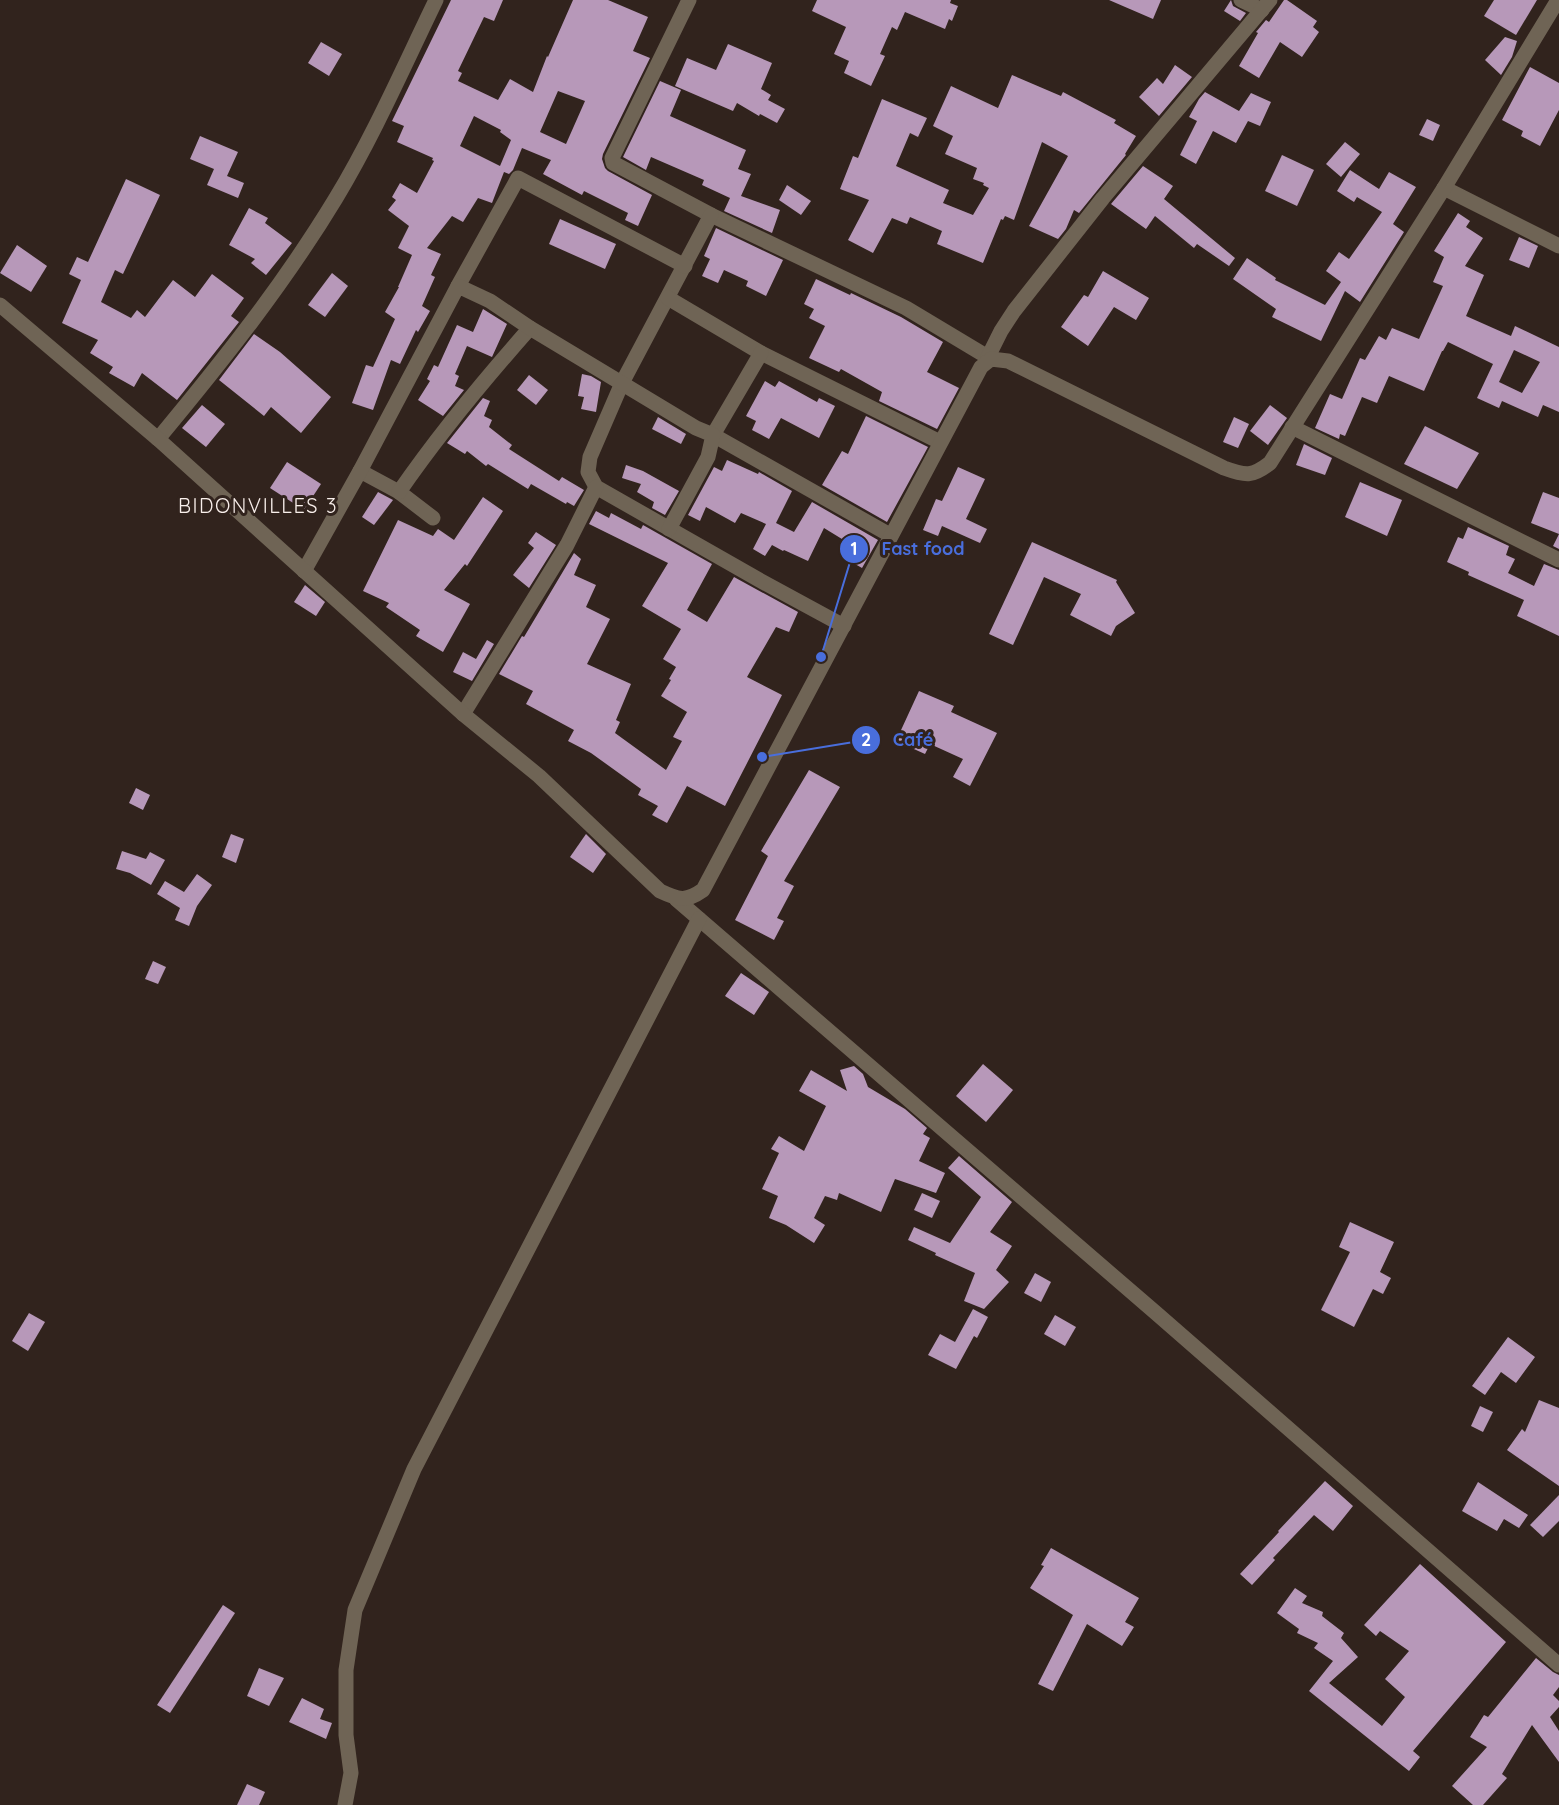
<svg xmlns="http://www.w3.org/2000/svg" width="1559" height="1805" font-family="Quicksand,sans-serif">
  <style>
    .building { fill: #b798b9; fill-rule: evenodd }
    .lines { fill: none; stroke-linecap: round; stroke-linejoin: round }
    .minor { stroke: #6f6455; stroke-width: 15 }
    .tertiary { stroke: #6f6455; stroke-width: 15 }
    .labels { text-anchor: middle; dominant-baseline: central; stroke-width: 6; stroke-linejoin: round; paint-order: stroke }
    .quarter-label { font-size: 20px; letter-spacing: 1.5px; fill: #f9efeb; stroke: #31231d }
    .leader { fill: none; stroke: #496edc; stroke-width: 2 }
    .callout-dot { fill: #496edc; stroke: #31231d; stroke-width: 2 }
    .mark-label { font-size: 18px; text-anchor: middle; font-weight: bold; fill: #fff }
    .callout-label { font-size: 18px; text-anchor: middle; font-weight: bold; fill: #496edc; stroke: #31231d; stroke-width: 6; stroke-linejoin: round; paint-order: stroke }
  </style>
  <rect width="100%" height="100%" fill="#31231d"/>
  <g class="building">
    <path d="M451,0H503L494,21L484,17L458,71L462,73L458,81L498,100L510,79L533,92L547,56L548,57L573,0H608L648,17L633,51L650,58L603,154L602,159L605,168L608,171L652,195L638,226L625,220L628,213L584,191L582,195L543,174L551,160L522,148L513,170L509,174L504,172L492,203L478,198L463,222L452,216L427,248L441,254L431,275L435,277L422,306L430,311L418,332L416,330L400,364L391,360L373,410L352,403L366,365L373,367L395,319L385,312L399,287H398L412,255L398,248L409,226L388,210L396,200L392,197L400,183L417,193L434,161L432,160L433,158L397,142L404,126L392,121ZM558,91L585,101L566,144L540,132ZM474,116L501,130L500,132L511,140L500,166L460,146Z"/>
    <path d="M817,0H951L950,3L958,6L952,21L949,19L945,29L905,12L897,30L892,27L880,54L885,56L871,86L844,73L849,61L834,54L846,27L812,11Z"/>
    <path d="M1109,0H1161L1153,19Z"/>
    <path d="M1231,0L1233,6L1246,13L1240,21L1224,11Z"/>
    <path d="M1284,0H1287L1317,21L1313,27L1319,32L1302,57L1280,42L1259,78L1239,66L1258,33L1256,32L1266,20L1269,22Z"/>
    <path d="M1494,0H1537L1516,35L1484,16Z"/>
    <path d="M1505,37L1517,41L1512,57L1501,75L1485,60Z"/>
    <path d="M321,42L342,54L329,76L308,63Z"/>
    <path d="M728,44L772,63L761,89L771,95L768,100L785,109L777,123L760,114L759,116L737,103L733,111L675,86L687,58L716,70Z"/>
    <path d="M1175,65L1192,77L1159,116L1139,97L1157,78L1163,84Z"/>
    <path d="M1530,67L1559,83V110L1540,146L1521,136L1523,131L1502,120Z"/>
    <path d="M1012,75L1061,96L1063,92L1116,120L1114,123L1136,136L1125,154L1126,155L1079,213L1074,210L1066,229L1058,239L1029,226L1068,156L1042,142L1014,220L1005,216L1003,220L1001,219L983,263L937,244L942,231L910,217L907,224L892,218L873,253L848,240L869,200L840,189L853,156L858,158L882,99L927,118L918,137L910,133L896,166L949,190L943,203L973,215L989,188L983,185L984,183L973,179L977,168L945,154L953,136L933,126L951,86L998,108Z"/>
    <path d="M660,81L681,90L670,116L746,150L738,169L751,174L741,196L780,210L772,233L724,211L730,198L702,185L704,180L651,157L646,170L623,157Z"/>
    <path d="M1205,92L1239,111L1251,93L1271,102L1260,126L1248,121L1236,143L1213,131L1196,164L1180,155L1197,121L1189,117L1199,99Z"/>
    <path d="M1427,119L1440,125L1433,141L1419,135Z"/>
    <path d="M200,136L238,152L227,176L244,183L238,198L207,185L214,169L190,159Z"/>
    <path d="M1345,142L1360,154L1341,177L1326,164Z"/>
    <path d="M1282,155L1314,170L1297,206L1265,191Z"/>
    <path d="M1143,166L1173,186L1164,199L1235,258L1229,266L1197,244L1194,248L1155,216L1146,229L1111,204Z"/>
    <path d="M1350,170L1379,189L1389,172L1416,187L1393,224L1404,232L1360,302L1345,291L1321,341L1272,317L1276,309L1233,279L1247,258L1276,278L1275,280L1325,305L1341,282L1326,271L1339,252L1349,259L1382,212L1357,197L1354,202L1337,191Z"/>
    <path d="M126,179L160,195L123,274L115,270L101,302L131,318L137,310L145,317L173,280L195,297L212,274L244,298L231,316L239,322L177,400L142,373L134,387L109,373L113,367L90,353L98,340L62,323L81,280L69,274L77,257L88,262Z"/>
    <path d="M787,185L811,201L801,215L779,200Z"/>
    <path d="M249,208L268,218L265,223L292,243L266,275L251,263L255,259L229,245Z"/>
    <path d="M1458,213L1470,221L1466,227L1483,238L1465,266L1484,275L1466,316L1511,336L1515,326L1559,347V412L1543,405L1538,417L1502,401L1499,408L1477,398L1493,364L1448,342L1443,351H1442L1424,391L1389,376L1377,403L1362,397L1345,436L1340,434L1339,439L1315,428L1330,394L1342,399L1360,358L1365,360L1379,336L1386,340L1392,328L1419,339L1443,286L1433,282L1444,257L1434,251ZM1514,350L1540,362L1522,393L1499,382Z"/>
    <path d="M560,219L616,244L605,269L549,244Z"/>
    <path d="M716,228L783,260L766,296L746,286L748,281L724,270L718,283L702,276L710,259L704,256Z"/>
    <path d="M1519,237L1538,246L1529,268L1509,260Z"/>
    <path d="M17,245L47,266L31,292L0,273Z"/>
    <path d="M1103,271L1149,298L1136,320L1114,307L1088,346L1061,327L1084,295L1088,297Z"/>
    <path d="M332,273L348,286L325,317L308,305Z"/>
    <path d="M816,279L850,295L851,293L901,317L943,342L927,372L959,388L937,429L879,401L882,392L841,369L839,372L809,358L825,326L809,318L814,309L804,304Z"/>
    <path d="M483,309L507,324L492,357L467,346L455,374L459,376L455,386L464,390L443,416L418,400L430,381L427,379L434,365L438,367L457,325L473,332Z"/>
    <path d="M254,334L280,352L331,397L301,433L271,407L264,416L219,380Z"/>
    <path d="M582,374L591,376L601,382L596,412L581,409L584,397L578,396Z"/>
    <path d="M529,375L548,390L536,405L517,390Z"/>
    <path d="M765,381L775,387L779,381L817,402L819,398L835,406L819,438L781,418L769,439L752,430L756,421L746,416Z"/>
    <path d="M483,398L490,401L484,416L492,420L489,427L512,445L509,449L559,481L562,477L584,490L574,506L567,502L566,504L531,484L528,489L488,464L486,466L467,451L465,454L447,443Z"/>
    <path d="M202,405L225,424L206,447L182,428Z"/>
    <path d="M1270,405L1287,418L1268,445L1250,431Z"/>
    <path d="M866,416L928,447L887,522L822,485L842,451L848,454Z"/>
    <path d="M658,417L686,434L681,444L652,429Z"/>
    <path d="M1234,417L1249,424L1238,448L1223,442Z"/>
    <path d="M1425,426L1479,453L1457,489L1404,464Z"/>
    <path d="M1304,444L1332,458L1325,475L1296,465Z"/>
    <path d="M727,460L758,474L759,472L792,491L776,523L794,532L812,502L878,540L862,568L848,560L855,547L824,528L808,561L784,550L783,551L772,545L765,556L753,549L766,524L741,513L735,523L706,507L700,521L688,515L714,467L722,471Z"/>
    <path d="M287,462L321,484L304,510L270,488Z"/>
    <path d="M626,465L643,471L679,491L665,515L652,508L654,502L637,492L641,484L622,478Z"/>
    <path d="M958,467L985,479L966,519L987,529L980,543L942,526L938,536L923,530L936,499L942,501Z"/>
    <path d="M1360,482L1402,500L1387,536L1345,517Z"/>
    <path d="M378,492L393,500L374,525L362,517Z"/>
    <path d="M1543,492L1559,498V549L1553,546L1559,534L1531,523Z"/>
    <path d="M483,497L503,511L467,566L465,564L444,590L470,604L443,652L416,636L420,630L386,607L389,603L363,591L398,520L433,536L438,529L454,540Z"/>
    <path d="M596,511L609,518L611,513L641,529L643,525L712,564L687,610L707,622L734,577L798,612L789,632L776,627L747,677L782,695L725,806L687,786L667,823L652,815L658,806L638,795L641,789L591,753L568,741L574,730L526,704L533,691L499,674L522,636L524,637L574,553L581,559L574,575L596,585L586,607L610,619L587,664L631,684L616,720L620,722L615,733L666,770L682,741L673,737L687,712L661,696L671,680L669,679L676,667L663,659L681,629L642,606L668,563L589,524Z"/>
    <path d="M1468,527L1509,546L1506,555L1515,559L1508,573L1534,586L1544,564L1559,570V636L1517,616L1524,600L1468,575L1469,572L1447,562L1458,537L1463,539Z"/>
    <path d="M536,532L556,545L529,588L513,575L534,548L528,543Z"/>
    <path d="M1032,542L1117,580L1116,582L1135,613L1116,626L1111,636L1070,615L1081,594L1044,577L1013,645L989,634Z"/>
    <path d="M305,585L325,602L316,616L294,602Z"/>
    <path d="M487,640L494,644L472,681L453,672L463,652L476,659Z"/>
    <path d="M919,691L954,706L951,712L997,733L970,786L953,777L963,759L930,744L925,754L896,741Z"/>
    <path d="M809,770L840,787L784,881L794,886L777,918L784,921L774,940L735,920L768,856L761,851Z"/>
    <path d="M136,788L150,795L143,810L129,803Z"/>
    <path d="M231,834L244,839L236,863L222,857Z"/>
    <path d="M586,834L606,854L593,873L570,857Z"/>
    <path d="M122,851L146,859L150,852L165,860L151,885L130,873L116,869Z"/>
    <path d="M197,874L212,885L197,906L189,926L175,920L180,908L157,894L165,881L184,892Z"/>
    <path d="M153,961L166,967L158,984L145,979Z"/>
    <path d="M741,973L769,992L754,1015L725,996Z"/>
    <path d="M983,1064L1013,1090L986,1122L956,1096Z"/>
    <path d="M854,1066L863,1074L868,1087L905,1109L927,1128L923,1134L930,1138L919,1161L945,1173L936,1193L895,1179L881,1212L839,1193L837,1200L825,1196L814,1218L825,1225L814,1243L786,1225L769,1218L778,1196L762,1189L779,1153L771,1149L779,1136L804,1151L826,1106L799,1091L811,1070L847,1091L840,1070Z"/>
    <path d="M959,1156L1012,1202L990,1232L1012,1246L996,1270L1009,1282L984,1309L964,1301L975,1273L935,1255L936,1253L908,1240L914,1227L950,1243L981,1197L948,1168Z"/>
    <path d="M922,1193L940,1201L932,1218L914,1210Z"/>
    <path d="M1350,1222L1394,1242L1380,1272L1391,1278L1383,1294L1373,1289L1354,1327L1321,1310L1350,1252L1339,1247Z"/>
    <path d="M1035,1273L1051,1282L1041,1302L1024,1293Z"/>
    <path d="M973,1309L988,1317L977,1338L974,1336L956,1369L928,1355L940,1334L955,1342Z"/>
    <path d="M29,1313L45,1322L28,1351L12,1341Z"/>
    <path d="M1055,1315L1076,1327L1065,1346L1044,1334Z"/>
    <path d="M1508,1337L1535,1357L1516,1383L1501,1372L1485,1395L1472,1386Z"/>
    <path d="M1539,1400L1559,1408V1486L1507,1450L1522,1429L1525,1432Z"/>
    <path d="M1480,1406L1493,1412L1483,1432L1471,1426Z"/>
    <path d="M1325,1481L1353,1506L1333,1531L1314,1515L1273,1558L1275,1560L1252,1585L1240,1574L1279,1532L1278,1531Z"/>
    <path d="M1478,1482L1528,1515L1519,1528L1504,1519L1497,1531L1462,1511Z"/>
    <path d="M1559,1495V1521L1543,1537L1530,1525Z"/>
    <path d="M1051,1548L1139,1598L1125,1622L1134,1627L1122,1646L1087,1624L1053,1691L1038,1684L1073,1615L1030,1588L1044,1566L1041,1565Z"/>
    <path d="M1420,1564L1506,1642L1413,1751L1420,1757L1409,1771L1309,1691L1333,1661L1314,1648L1318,1643L1297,1633L1299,1629L1277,1613L1295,1588L1307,1596L1302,1603L1323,1612L1322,1616L1344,1633L1341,1638L1358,1657L1329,1683L1382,1726L1405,1697L1385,1679L1409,1651L1380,1631L1376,1636L1364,1625Z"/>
    <path d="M223,1605L235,1613L170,1713L157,1705Z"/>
    <path d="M1536,1658L1553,1672L1559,1675V1687L1553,1695L1559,1701V1707L1550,1717L1559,1731V1762L1532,1725L1502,1774L1507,1778L1483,1805H1473L1452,1786L1487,1747L1470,1737L1484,1715L1488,1717Z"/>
    <path d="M259,1668L284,1678L269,1706L247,1696Z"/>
    <path d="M302,1698L324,1709L320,1719L332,1723L326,1739L289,1722Z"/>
    <path d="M247,1784L265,1792L259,1805H237Z"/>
  </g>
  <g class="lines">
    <g class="minor">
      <path d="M689,0L612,158L613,163L711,215L906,308L991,359"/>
      <path d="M1241,0L1262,10"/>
      <path d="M1444,188L1559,246"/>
      <path d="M711,215L622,383L590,457L588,472L596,487L761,581L844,626"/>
      <path d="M458,286L518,178L685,266"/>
      <path d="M668,298L761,353L940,442"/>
      <path d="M761,353L713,435L890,535"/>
      <path d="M988,357L1001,331L1014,311L1103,198L1270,0"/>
      <path d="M1292,427L1559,560"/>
      <path d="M158,439C222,362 284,284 336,198C374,135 404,66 436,0"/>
      <path d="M360,471L399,492L433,518"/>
      <path d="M399,492C439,434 483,381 530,328"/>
      <path d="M304,571L360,471L458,286L490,301L530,328L696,428L713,435L708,457L669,529"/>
      <path d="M463,714L567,545L596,487"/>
      <path d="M676,899L1156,1313L1559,1665"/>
      <path d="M345,1805L351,1773L346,1735V1670L355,1610L414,1469L699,919"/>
    </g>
    <path class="tertiary" d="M0,305L158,439L463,714L539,776L660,891C679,900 686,902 703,890L981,367L991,359L1008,361L1224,468C1246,476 1252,477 1270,463L1444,188L1558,0"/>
  </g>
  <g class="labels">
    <g class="quarter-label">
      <text x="258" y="505">BIDONVILLES 3</text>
    </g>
  </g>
  <path class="leader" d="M821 657L854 549M762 757L866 740"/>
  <g class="callout-dot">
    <circle cx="821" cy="657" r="6"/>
    <circle cx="762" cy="757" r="6"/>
    <circle cx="854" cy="549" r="15"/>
    <circle cx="866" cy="740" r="15"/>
  </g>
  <g class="mark-label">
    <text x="854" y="555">1</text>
    <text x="866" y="746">2</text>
  </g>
  <g class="callout-label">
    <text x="923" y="555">Fast food</text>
    <text x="913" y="746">Café</text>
  </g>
</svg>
